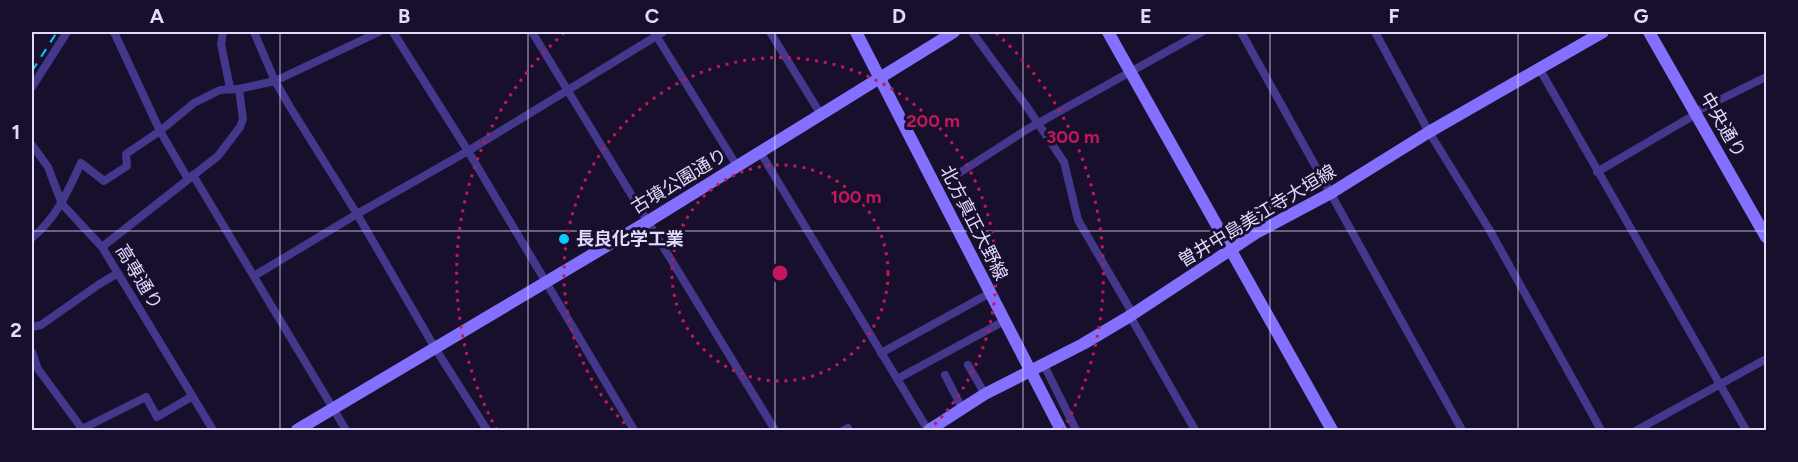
<svg xmlns="http://www.w3.org/2000/svg" width="1798" height="462" font-family="Figtree,'Noto Sans JP',sans-serif">
  <style>
    .lines { fill: none; stroke-linecap: round; stroke-linejoin: round }
    .street { stroke: #44388c; stroke-width: 8 }
    .secondary { stroke: #8470ff; stroke-width: 12 }
    .rail { stroke: #05caff; stroke-width: 2; stroke-dasharray: 9 8; stroke-linecap: butt }
    .grid { fill: none; stroke: #e2d9ff; stroke-width: 1.5; stroke-opacity: 0.55 }
    .ring { fill: none; stroke: #c2185b; stroke-width: 3; stroke-dasharray: 3 6 }
    .poi-dot { fill: #05caff; stroke: #170f2b; stroke-width: 2 }
    .labels { text-anchor: middle; dominant-baseline: central; stroke-width: 6; stroke-linejoin: round; paint-order: stroke }
    .street-label { font-size: 18px; fill: #e2d9ff; stroke: #170f2b }
    .poi-label { font-size: 18px; font-weight: bold; fill: #e2d9ff; stroke: #170f2b; text-anchor: start }
    .centre { fill: #c2185b; stroke: #170f2b; stroke-width: 3 }
    .ring-label { font-size: 18px; text-anchor: middle; font-weight: bold; fill: #c2185b; stroke: #170f2b; stroke-width: 6; stroke-linejoin: round; paint-order: stroke }
    .neatline { fill: none; stroke: #e2d9ff; stroke-width: 2 }
    .grid-label { font-size: 20px; text-anchor: middle; font-weight: bold; fill: #e2d9ff }
  </style>
  <rect width="100%" height="100%" fill="#170f2b"/>
  <g class="lines">
    <g class="street">
      <path d="M114,32L160,131L188,179"/>
      <path d="M223,32L221,44L230,88"/>
      <path d="M254,32L275,81L290,107L357,214L435,348L487,430"/>
      <path d="M393,32L468,151L634,430"/>
      <path d="M532,32L775,430"/>
      <path d="M654,32L737,166"/>
      <path d="M770,32L820,113"/>
      <path d="M972,32L1025,104L1064,162L1078,220L1130,309V316L1195,430"/>
      <path d="M1241,32L1462,430"/>
      <path d="M1375,32L1429,132L1489,229L1601,430"/>
      <path d="M1539,68L1746,430"/>
      <path d="M32,87L67,32"/>
      <path d="M1695,112L1766,77"/>
      <path d="M32,145L48,167L62,204L102,247L213,430"/>
      <path d="M760,152L928,430"/>
      <path d="M1597,172L1696,114"/>
      <path d="M193,175L346,430"/>
      <path d="M956,175L1026,130L1202,32"/>
      <path d="M32,238C57,217 67,193 81,163L104,181L127,166L126,154L160,131L194,103L220,90L239,89L275,81L379,32"/>
      <path d="M102,247L218,156L240,127L243,119L239,89"/>
      <path d="M254,276L357,214L468,151L663,32"/>
      <path d="M32,327L41,325L98,285L118,273"/>
      <path d="M32,352L38,369L83,430"/>
      <path d="M881,353L990,293"/>
      <path d="M1043,363L1076,430"/>
      <path d="M968,365L985,394"/>
      <path d="M945,375L962,408"/>
      <path d="M897,379L1004,321"/>
      <path d="M80,430L146,397L157,417L191,397"/>
      <path d="M844,430L848,428"/>
      <path d="M1637,430L1766,359"/>
    </g>
    <g class="secondary">
      <path d="M856,32L1061,430"/>
      <path d="M1108,32L1332,430"/>
      <path d="M1649,32L1766,237"/>
      <path d="M297,430L647,222L954,32"/>
      <path d="M929,430L985,394L1083,344L1130,316L1256,233L1331,193L1429,132L1603,32"/>
    </g>
    <path class="rail" d="M32,71L57,32"/>
  </g>
  <path class="grid" d="M280,32V430M528,32V430M775,32V430M1023,32V430M1270,32V430M1518,32V430M32,231H1766"/>
  <g class="ring">
    <circle cx="780" cy="273" r="108"/>
    <path d="M631 430A216 216 0 1 1 929 430"/>
    <path d="M497 430A323 323 0 0 1 564 33M996 33A323 323 0 0 1 1063 430"/>
  </g>
  <circle class="poi-dot" cx="564" cy="239" r="6"/>
  <g class="labels">
    <g class="street-label">
      <text transform="translate(1723 125) rotate(60)">中央通り</text>
      <text transform="translate(679 181) rotate(-31)">古墳公園通り</text>
      <text transform="translate(1257 216) rotate(-31)">曽井中島美江寺大垣線</text>
      <text transform="translate(974 223) rotate(63)">北方真正大野線</text>
      <text transform="translate(139 277) rotate(59)">高専通り</text>
    </g>
    <g class="poi-label">
      <text x="576" y="239">長良化学工業</text>
    </g>
  </g>
  <circle cx="780" cy="273" r="9" class="centre"/>
  <g class="ring-label">
    <text x="933" y="127">200 m</text>
    <text x="1073" y="143">300 m</text>
    <text x="856" y="203">100 m</text>
  </g>
  <rect width="1798" height="462" fill="none" stroke="#170f2b" stroke-width="66"/>
  <rect x="33" y="33" width="1732" height="396" class="neatline"/>
  <g class="grid-label">
    <text x="157" y="23">A</text>
    <text x="404" y="23">B</text>
    <text x="652" y="23">C</text>
    <text x="899" y="23">D</text>
    <text x="1146" y="23">E</text>
    <text x="1394" y="23">F</text>
    <text x="1641" y="23">G</text>
    <text x="16" y="139">1</text>
    <text x="16" y="337">2</text>
  </g>
</svg>
